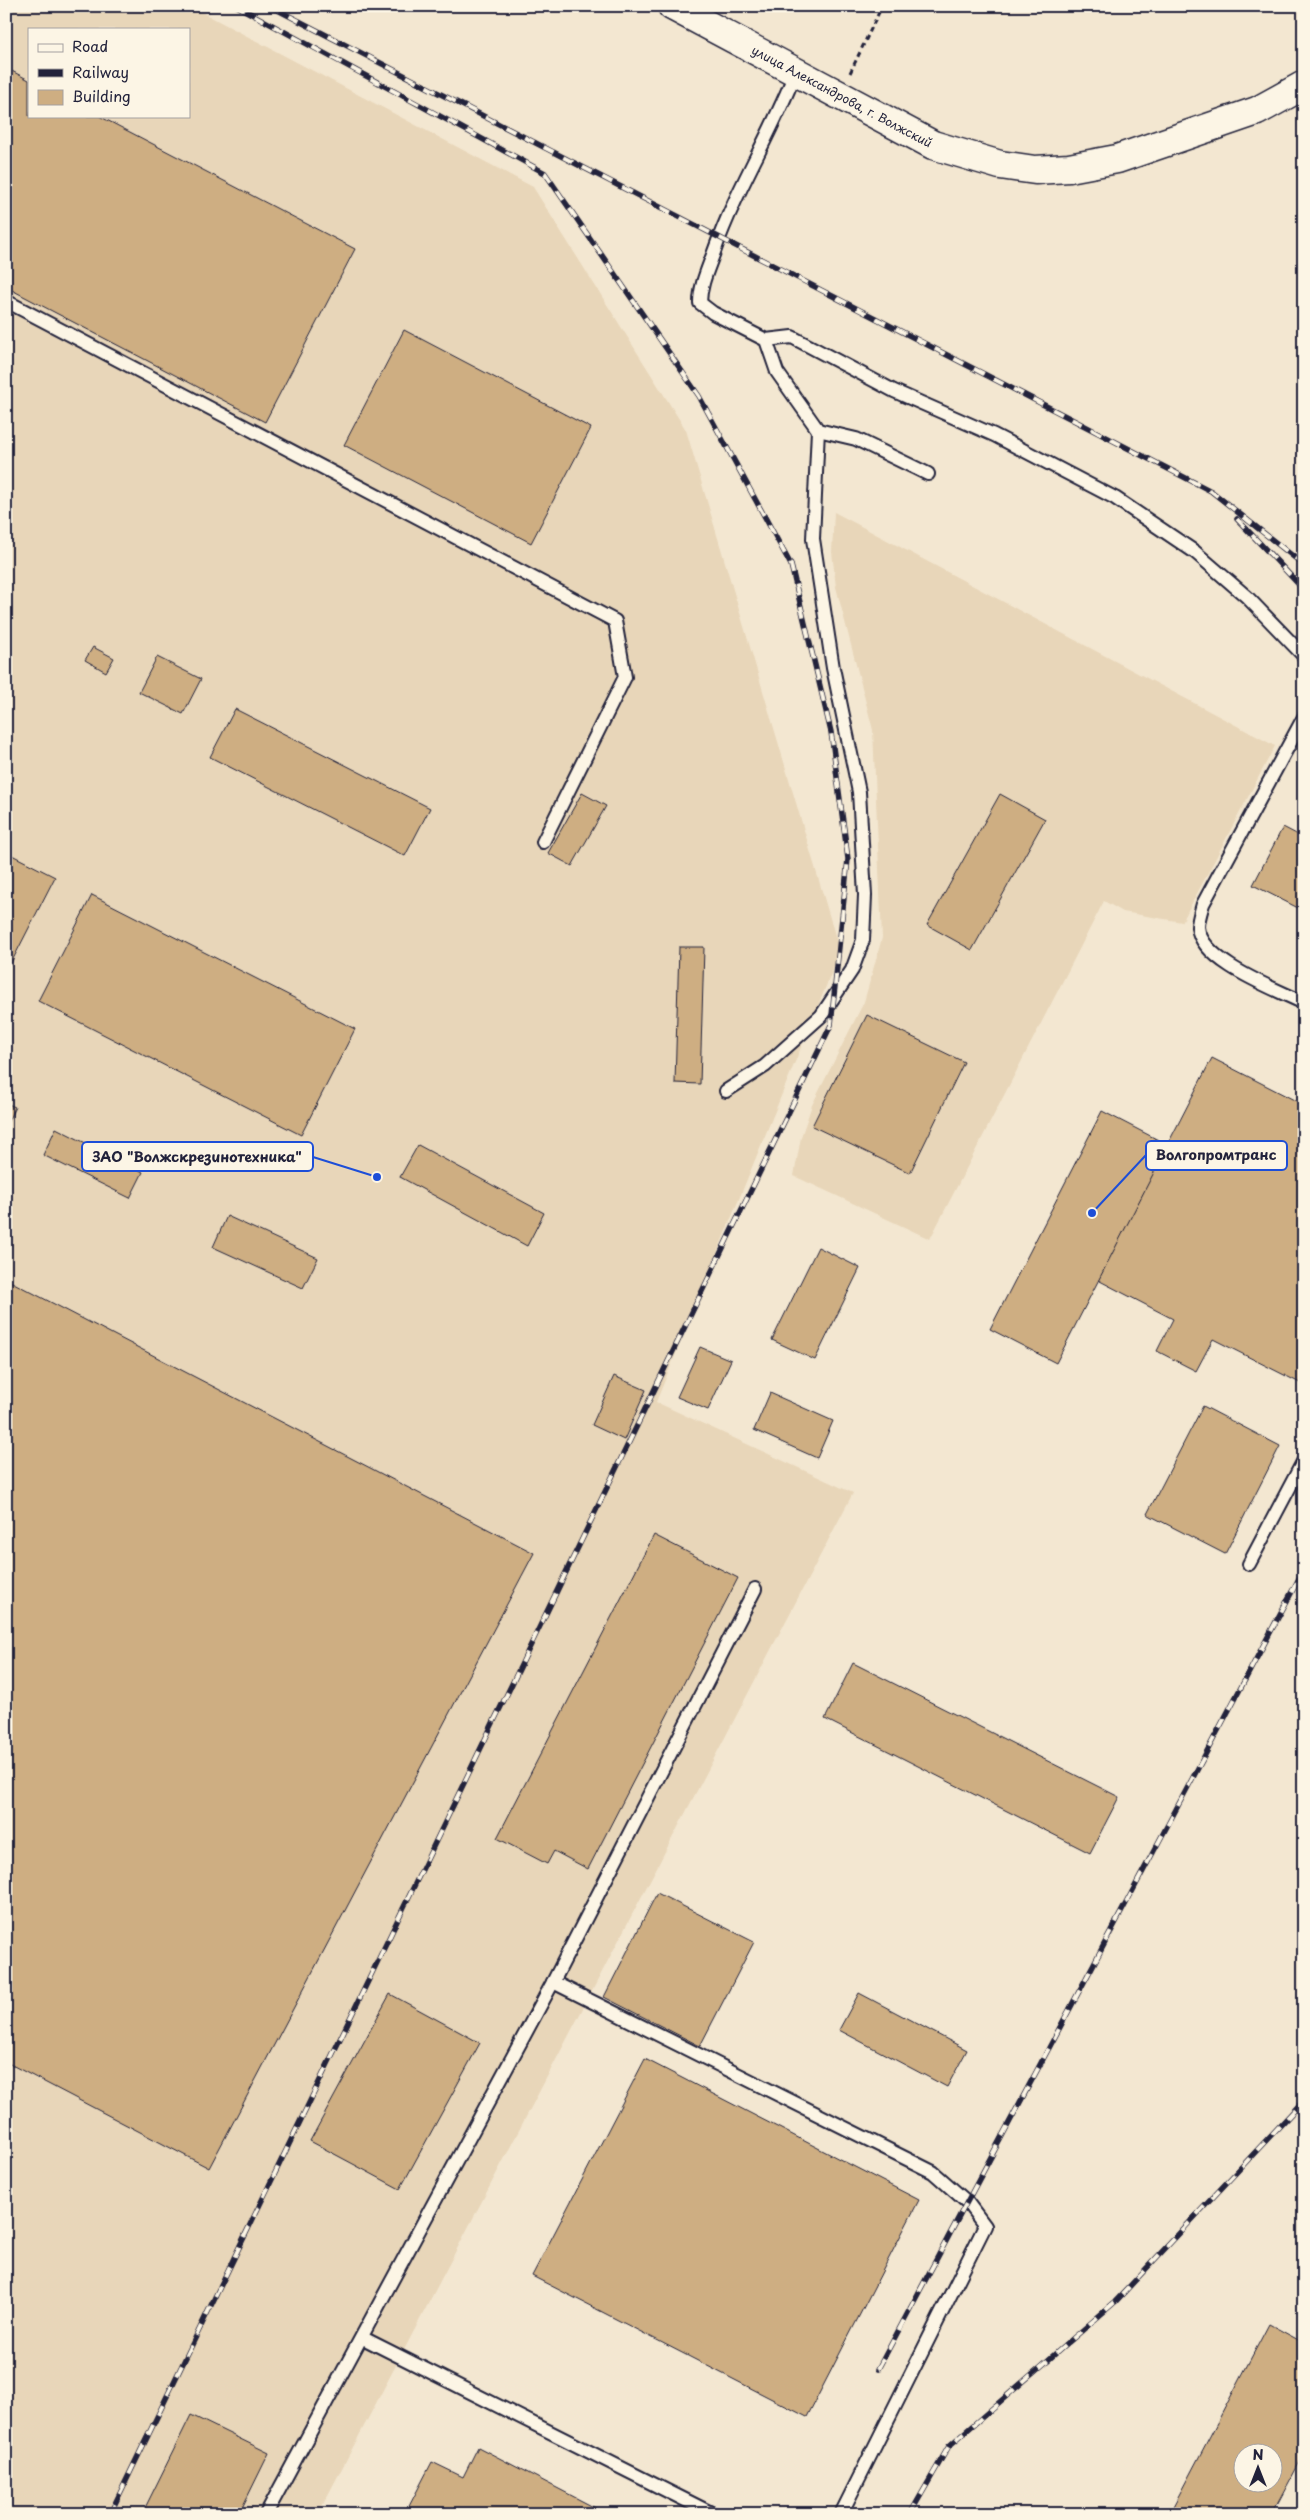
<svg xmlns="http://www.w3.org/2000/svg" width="1310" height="2520" font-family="'Playpen Sans',sans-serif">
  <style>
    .built { fill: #e8d6b9; fill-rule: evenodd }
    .building { fill: #ceae82; stroke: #22223b; fill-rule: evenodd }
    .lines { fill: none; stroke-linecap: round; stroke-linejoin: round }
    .lane-casing { stroke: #22223b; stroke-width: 16 }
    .secondary-casing { stroke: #22223b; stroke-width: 31 }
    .path { stroke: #22223b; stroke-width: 3; stroke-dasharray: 5 4; stroke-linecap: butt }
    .lane { stroke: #fcf5e5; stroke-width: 12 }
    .secondary { stroke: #fcf5e5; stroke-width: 28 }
    .rail-casing { stroke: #22223b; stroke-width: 5.5 }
    .rail { stroke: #fcf5e5; stroke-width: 4; stroke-dasharray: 11; stroke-linecap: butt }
    .labels { text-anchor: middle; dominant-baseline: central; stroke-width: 4.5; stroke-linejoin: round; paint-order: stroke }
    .street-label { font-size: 12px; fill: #22223b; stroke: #fcf5e5 }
    .leader { fill: none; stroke: #1d4ed8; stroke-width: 2 }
    .callout-dot { fill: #1d4ed8; stroke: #fcf5e5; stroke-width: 2 }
    .callout { fill: #fcf5e5; stroke: #1d4ed8; stroke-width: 2 }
    .callout-label { font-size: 14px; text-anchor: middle; font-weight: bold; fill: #22223b }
  </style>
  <rect width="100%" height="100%" fill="#f3e7d1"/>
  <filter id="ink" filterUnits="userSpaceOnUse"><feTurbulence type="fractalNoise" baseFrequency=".02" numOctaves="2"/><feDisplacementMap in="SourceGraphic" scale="10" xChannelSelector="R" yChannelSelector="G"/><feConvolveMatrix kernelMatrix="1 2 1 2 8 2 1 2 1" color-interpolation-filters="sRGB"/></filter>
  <g filter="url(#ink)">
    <g class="built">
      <path d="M6,6H190L533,187L686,430L840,952L656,1402L853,1493L318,2514H6ZM29,29H189V116H29Z"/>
      <path d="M834,512L1275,746L1182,922L1123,912L1104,901L930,1239L794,1176L801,1137L812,1105L864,1002L882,938L873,730L836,587L832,552Z"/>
    </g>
    <g class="building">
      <path d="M6,68L29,80V116H99L355,249L265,422L6,287Z"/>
      <path d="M404,330L591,428L531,543L344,445Z"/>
      <path d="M93,647L114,658L106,672L85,660Z"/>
      <path d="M157,657L201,679L183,714L139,692Z"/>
      <path d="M235,709L430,808L405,856L210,757Z"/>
      <path d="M582,793L606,806L572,866L548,853Z"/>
      <path d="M1000,794L1045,819L972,950L927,925Z"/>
      <path d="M1283,827L1304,838V911L1253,885Z"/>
      <path d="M6,852L55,877L10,965L6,963Z"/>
      <path d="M92,895L355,1029L301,1135L38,1001Z"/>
      <path d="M679,947H704L700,1084L675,1083Z"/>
      <path d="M867,1015L964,1062L910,1173L812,1126Z"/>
      <path d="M1212,1058L1304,1105V1385L1213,1339L1196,1371L1157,1351L1173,1319L1098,1280Z"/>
      <path d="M6,1103L15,1107L6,1125Z"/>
      <path d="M1102,1111L1168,1145L1056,1363L990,1329Z"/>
      <path d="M56,1128L143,1172L130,1198L43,1155Z"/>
      <path d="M418,1145L544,1213L527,1246L400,1177Z"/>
      <path d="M227,1216L318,1258L303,1288L213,1247Z"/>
      <path d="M818,1247L860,1268L815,1360L772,1340Z"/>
      <path d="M6,1279L534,1553L209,2168L6,2062Z"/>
      <path d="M700,1347L731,1360L708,1410L677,1397Z"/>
      <path d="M614,1376L646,1390L624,1440L592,1425Z"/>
      <path d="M770,1393L833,1421L817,1458L754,1430Z"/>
      <path d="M1203,1406L1280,1446L1225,1554L1147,1514Z"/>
      <path d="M654,1535L738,1578L588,1869L554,1851L547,1864L497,1838Z"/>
      <path d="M853,1663L1119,1797L1090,1853L825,1719Z"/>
      <path d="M657,1893L754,1942L700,2046L604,1997Z"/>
      <path d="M859,1993L967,2050L947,2087L839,2030Z"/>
      <path d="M390,1994L480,2043L400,2189L310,2141Z"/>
      <path d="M645,2059L919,2200L807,2417L532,2276Z"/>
      <path d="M1269,2324L1304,2343V2454L1272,2514H1169ZM1242,2452H1272V2482H1242Z"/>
      <path d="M191,2415L269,2453L239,2514H142Z"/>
      <path d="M478,2447L607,2514H405L432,2462L463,2477Z"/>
    </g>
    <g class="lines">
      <defs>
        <g id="lane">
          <path d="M796,71C772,133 736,189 714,252C708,269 700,285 700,303L713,313L766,340L777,372L818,430L856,439L928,474"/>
          <path d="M6,301L615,621L625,677L543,842"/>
          <path d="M766,340L792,337L894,391L994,435L1115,498L1195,552L1247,597L1304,656"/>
          <path d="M1304,717L1203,904C1201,911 1198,920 1198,927C1201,962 1276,989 1304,1003"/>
          <path d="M726,1091L765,1066L821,1016L852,970L863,940L865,895L859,792L833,668L813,539L818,430"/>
          <path d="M1249,1564L1304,1460"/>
          <path d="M553,1982L933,2172L967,2202L985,2226L841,2514"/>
          <path d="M363,2338L713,2514"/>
          <path d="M266,2514L553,1982L755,1589"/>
        </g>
        <path id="secondary" d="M672,6L933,145L1000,165L1035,170L1069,168L1117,159L1257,111L1304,85"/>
      </defs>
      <use href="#lane" class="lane-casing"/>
      <use href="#secondary" class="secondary-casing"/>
      <path class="path" d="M850,73L882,6"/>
      <use href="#lane" class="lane"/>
      <use href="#secondary" class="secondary"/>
      <defs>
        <g id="rail">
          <path d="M270,6L1211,491L1304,565"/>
          <path d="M1237,519L1304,590"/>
          <path d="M878,2369L1304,1569"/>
          <path d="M110,2514L831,1025L848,859L831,732L791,565L699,396L545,173L237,6"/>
          <path d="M910,2514L949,2446L1115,2302L1304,2100"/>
        </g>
      </defs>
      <use href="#rail" class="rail-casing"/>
      <use href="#rail" class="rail"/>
    </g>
  </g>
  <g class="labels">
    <g class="street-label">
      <text transform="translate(842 96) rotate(28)">улица Александрова, г. Волжский</text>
    </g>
  </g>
  <path class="leader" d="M1092 1213L1146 1155M377 1177L313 1157"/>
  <g class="callout-dot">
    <circle cx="1092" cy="1213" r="5"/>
    <circle cx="377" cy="1177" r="5"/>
  </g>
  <g class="callout">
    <rect x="1146" y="1141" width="141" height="29" rx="5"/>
    <rect x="82" y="1142" width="231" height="29" rx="5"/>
  </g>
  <g class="callout-label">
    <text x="1216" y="1160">Волгопромтранс</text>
    <text x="197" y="1162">ЗАО "Волжскрезинотехника"</text>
  </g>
  <rect width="1310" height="2520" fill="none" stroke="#fcf5e5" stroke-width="25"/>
  <rect x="12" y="12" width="1285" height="2495" fill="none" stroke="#22223b" stroke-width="2" filter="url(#ink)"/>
  <rect x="28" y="28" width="162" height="90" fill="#fcf5e5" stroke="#a5a1a1"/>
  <rect x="38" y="44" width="25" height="8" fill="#fcf5e5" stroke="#a5a1a1"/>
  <text x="72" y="52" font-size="15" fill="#22223b">Road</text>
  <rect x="38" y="69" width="25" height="8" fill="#22223b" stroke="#a5a1a1"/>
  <text x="72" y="78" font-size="15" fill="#22223b">Railway</text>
  <rect x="38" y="90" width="25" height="15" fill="#ceae82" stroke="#a5a1a1"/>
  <text x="72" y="102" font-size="15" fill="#22223b">Building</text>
  <g transform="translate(1258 2468)"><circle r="24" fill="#fcf5e5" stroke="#a5a1a1"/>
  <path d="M0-4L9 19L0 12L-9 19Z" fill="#22223b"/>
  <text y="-8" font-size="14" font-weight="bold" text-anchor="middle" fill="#22223b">N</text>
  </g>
</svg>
